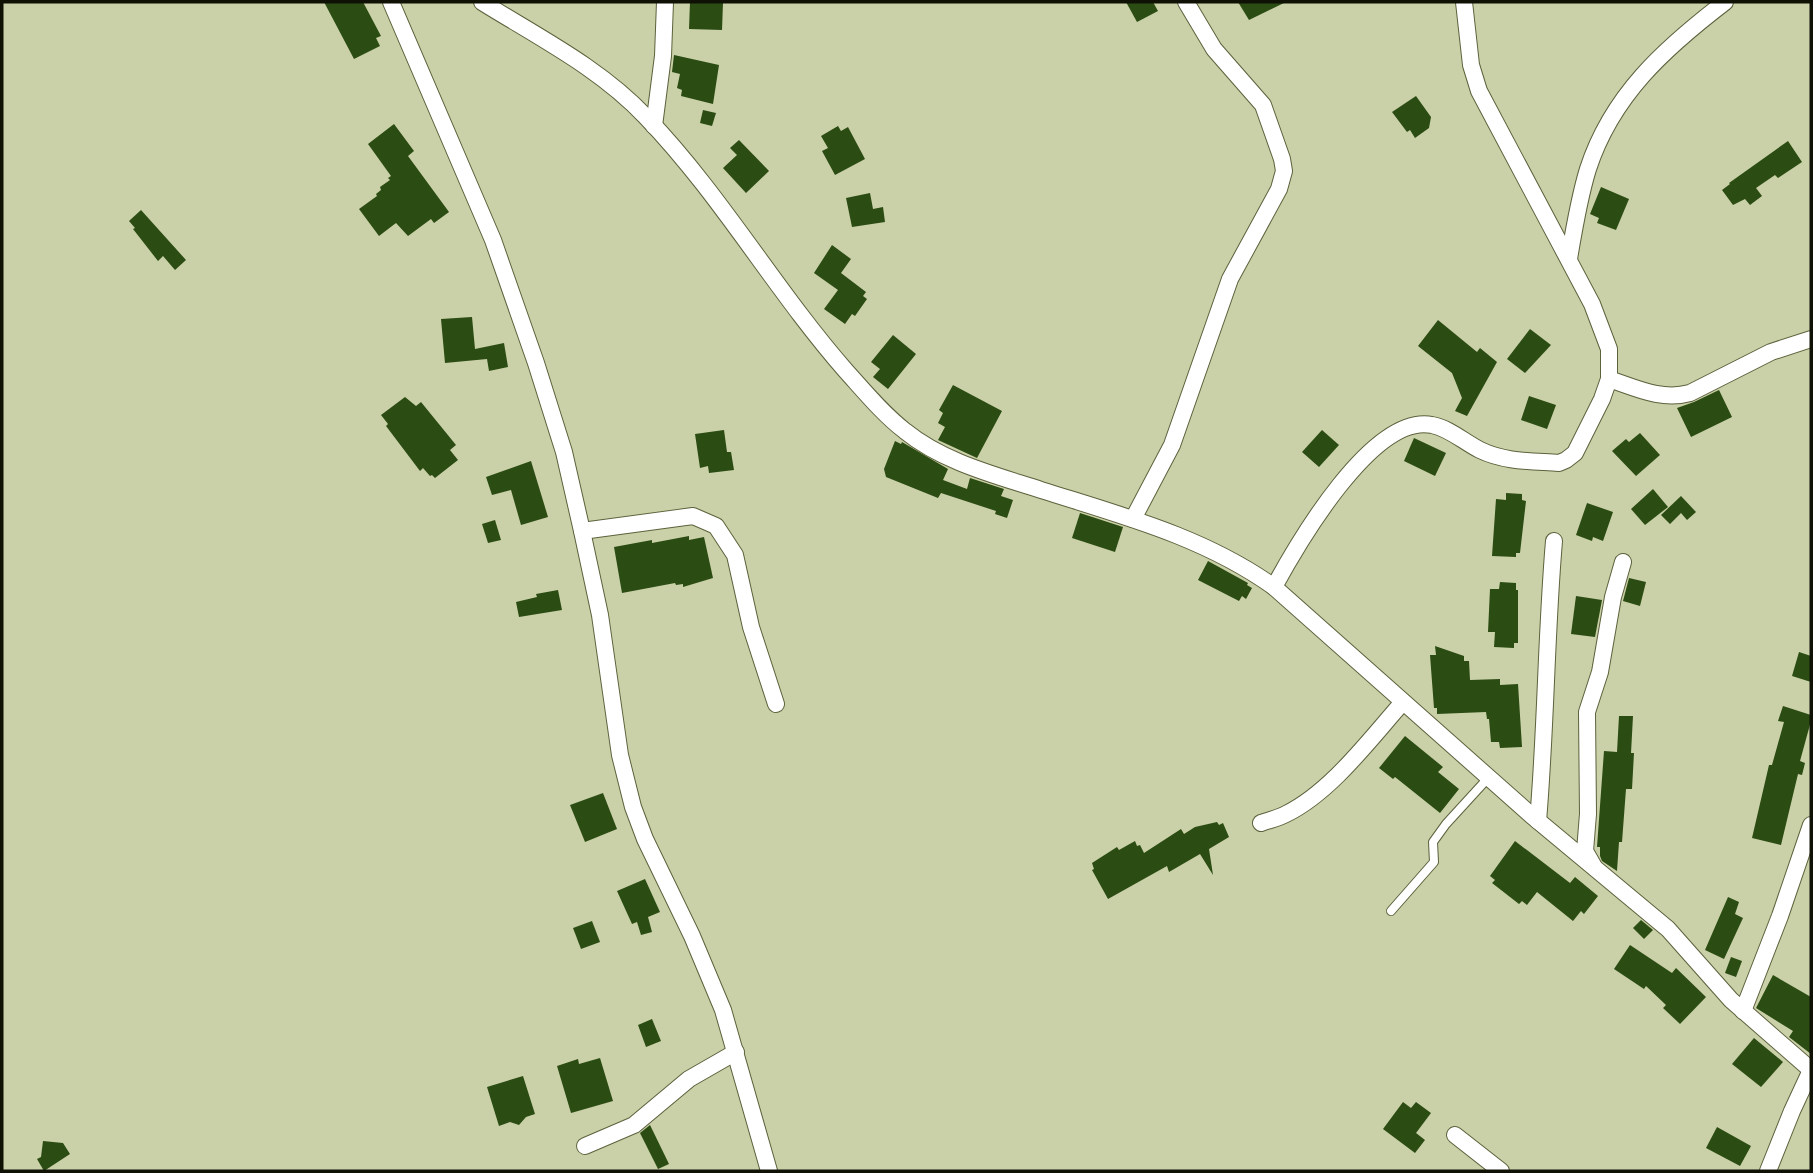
<svg xmlns="http://www.w3.org/2000/svg" width="1813" height="1173" font-family="'IBM Plex Sans',sans-serif">
  <style>
    .building { fill: #2b4c13 }
    .lines { fill: none; stroke-linecap: round; stroke-linejoin: round }
    .lane-casing { stroke: #5d613c; stroke-width: 10 }
    .street-casing { stroke: #5d613c; stroke-width: 18 }
    .lane { stroke: #fff; stroke-width: 8 }
    .street { stroke: #fff; stroke-width: 16 }
  </style>
  <rect width="100%" height="100%" fill="#cad0a7"/>
  <g class="building">
    <path d="M324,2H363L381,36L376,38L380,46L354,59Z"/>
    <path d="M690,2L723,3L722,30L689,29Z"/>
    <path d="M1126,2H1153L1158,11L1137,22Z"/>
    <path d="M1238,2H1286L1249,20Z"/>
    <path d="M674,55L719,65L713,104L681,96L682,90L677,88L680,74L672,72Z"/>
    <path d="M1416,96L1431,117L1429,128L1415,138L1410,130L1407,132L1392,112Z"/>
    <path d="M703,110L716,113L712,126L700,123Z"/>
    <path d="M394,124L414,151L408,156L449,212L434,223L431,219L408,236L396,223L379,236L359,209L377,196L376,194L381,190L380,187L390,180L388,178L391,176L368,144Z"/>
    <path d="M838,126L841,131L848,127L865,159L835,175L822,151L828,148L821,136Z"/>
    <path d="M739,140L769,171L746,193L723,168L737,155L730,148Z"/>
    <path d="M1788,141L1802,162L1778,178L1775,175L1756,188L1762,196L1750,205L1745,199L1733,205L1722,190L1730,184L1729,183Z"/>
    <path d="M1601,187L1629,199L1616,230L1597,223L1599,218L1590,214Z"/>
    <path d="M870,193L873,209L883,207L885,222L852,227L846,198Z"/>
    <path d="M141,210L186,260L175,270L163,256L158,261L133,229L135,228L129,221Z"/>
    <path d="M832,245L851,259L841,273L866,292L863,296L867,299L855,316L852,314L845,324L824,309L838,290L814,273Z"/>
    <path d="M472,317L475,349L504,343L508,367L489,371L487,359L445,363L441,319Z"/>
    <path d="M1438,320L1477,352L1480,348L1497,362L1467,416L1455,411L1462,398L1452,373L1418,346Z"/>
    <path d="M1530,329L1551,345L1525,373L1507,359Z"/>
    <path d="M893,335L916,354L888,389L873,377L880,369L871,362Z"/>
    <path d="M953,385L1002,411L977,458L938,440L945,427L938,423L943,413L939,410Z"/>
    <path d="M1719,390L1732,417L1691,437L1677,408L1694,402Z"/>
    <path d="M1529,396L1556,405L1547,429L1521,420Z"/>
    <path d="M405,397L416,406L421,402L456,445L450,450L458,460L435,478L432,475L430,476L423,468L420,471L386,426L388,424L381,415Z"/>
    <path d="M724,430L727,452H731L734,470L709,473L708,466L700,468L695,434Z"/>
    <path d="M1322,430L1339,445L1319,467L1302,452Z"/>
    <path d="M1640,433L1660,455L1636,476L1612,451L1626,439L1629,442Z"/>
    <path d="M1414,438L1446,453L1435,476L1404,461Z"/>
    <path d="M895,441L901,444L902,442L948,469L943,480L967,489L970,478L1004,489L1001,496L1013,500L1007,518L995,514L996,511L941,493L938,498L886,477L884,469Z"/>
    <path d="M531,461L548,517L521,525L511,490L492,495L486,477Z"/>
    <path d="M1653,489L1668,507L1645,525L1631,509Z"/>
    <path d="M1506,493L1522,494V500L1526,501L1520,553H1516V557L1492,556L1496,499L1506,500Z"/>
    <path d="M1681,496L1696,512L1687,520L1681,513L1670,524L1661,515Z"/>
    <path d="M1587,503L1613,512L1603,541L1593,537L1592,541L1576,535Z"/>
    <path d="M1080,513L1123,527L1115,552L1072,538Z"/>
    <path d="M495,520L501,540L488,543L482,524Z"/>
    <path d="M689,536V540L704,537L713,578L683,587V584L676,585L675,583L622,593L614,547L652,540V543Z"/>
    <path d="M1208,561L1248,583L1247,585L1252,588L1246,599L1242,596L1239,601L1198,580Z"/>
    <path d="M1629,578L1646,582L1640,606L1623,601Z"/>
    <path d="M1500,582L1516,583V590H1518V643H1514V648L1494,647L1495,632H1488L1490,589H1499Z"/>
    <path d="M558,590L562,610L519,617L516,602L537,597L536,594Z"/>
    <path d="M1576,596L1602,600L1595,637L1571,634Z"/>
    <path d="M1435,646L1464,656V661H1469L1470,680L1500,679V685L1518,684L1522,747L1500,748L1499,742H1491L1489,719H1487L1486,712L1437,714V708H1434L1430,655H1436Z"/>
    <path d="M1799,652L1811,656V682L1792,676Z"/>
    <path d="M1783,706L1811,715V721L1800,761L1805,763L1802,775L1798,774L1781,845L1752,838L1769,765H1772L1784,722L1778,721Z"/>
    <path d="M1619,716H1633L1631,753H1634L1632,789H1626L1622,842H1619L1617,871L1602,861L1600,856V847H1597L1604,751L1617,752Z"/>
    <path d="M1405,736L1443,767L1438,772L1459,789L1440,813L1395,777L1393,779L1379,768Z"/>
    <path d="M603,793L617,829L585,842L570,805Z"/>
    <path d="M1217,822L1219,825L1223,823L1229,837L1209,849L1213,875L1200,854L1169,872L1167,866L1108,899L1092,870L1094,869L1092,863L1117,847L1119,850L1135,841L1137,846L1140,845L1144,853L1181,829L1184,834L1195,827Z"/>
    <path d="M1515,841L1570,883L1575,877L1598,896L1584,914L1581,911L1573,921L1537,892L1527,905L1522,901L1519,904L1492,883L1495,880L1490,876Z"/>
    <path d="M645,879L660,912L648,917L652,932L641,935L637,922L632,924L617,891Z"/>
    <path d="M1728,897L1739,902L1735,914L1743,918L1724,959L1705,950Z"/>
    <path d="M1641,920L1653,930L1644,939L1633,928Z"/>
    <path d="M592,921L600,942L581,949L573,928Z"/>
    <path d="M1630,945L1672,973L1676,968L1706,997L1680,1024L1663,1008L1666,1005L1646,986L1644,989L1614,969Z"/>
    <path d="M1731,957L1742,961L1736,977L1725,973Z"/>
    <path d="M1773,975L1811,997V1054L1789,1037L1793,1031L1756,1008Z"/>
    <path d="M652,1019L661,1041L646,1047L638,1025Z"/>
    <path d="M1754,1038L1783,1062L1761,1087L1732,1064Z"/>
    <path d="M600,1058L613,1101L571,1113L557,1066L578,1059L579,1064Z"/>
    <path d="M523,1076L535,1114L526,1117L519,1125L510,1122L499,1126L487,1087Z"/>
    <path d="M1403,1102L1411,1108L1416,1102L1431,1113L1416,1133L1425,1140L1415,1153L1383,1129Z"/>
    <path d="M650,1125L669,1164L658,1169L640,1133Z"/>
    <path d="M1717,1127L1751,1146L1740,1166L1706,1148Z"/>
    <path d="M43,1141L63,1143L70,1154L44,1171L37,1159L41,1157Z"/>
  </g>
  <g class="lines">
    <defs>
      <path id="lane" d="M1391,911L1434,862L1433,842L1446,824L1489,777"/>
      <g id="street">
        <path d="M391,2L493,240L536,363L564,452L582,531L600,615L620,755L633,807L645,839L692,936L723,1010L769,1171"/>
        <path d="M482,2C538,37 600,68 646,117C721,195 775,290 846,371C865,392 883,414 905,431C943,462 995,475 1041,490C1123,516 1204,537 1274,587L1531,815L1668,929L1731,1000L1811,1070"/>
        <path d="M654,126L663,56L665,2"/>
        <path d="M1569,259C1574,229 1579,198 1588,169C1612,95 1665,48 1725,2"/>
        <path d="M1609,379C1636,388 1662,401 1690,393L1771,352L1811,339"/>
        <path d="M1133,519L1172,445L1230,279L1279,189L1284,171L1282,159L1263,105L1214,49L1186,2"/>
        <path d="M582,531L693,516L716,526L735,555L751,627L776,704"/>
        <path d="M1274,587C1298,543 1373,413 1432,425C1449,428 1464,442 1480,450C1505,462 1531,461 1559,463L1566,460L1575,453L1602,399L1609,379V349L1592,304L1479,91L1471,65L1464,2"/>
        <path d="M1538,821C1546,728 1546,634 1554,541"/>
        <path d="M1261,823C1269,820 1279,818 1286,814C1331,792 1370,739 1403,702"/>
        <path d="M1593,865L1585,851L1588,814L1587,712L1600,672L1613,597L1623,562"/>
        <path d="M1743,1011L1780,916L1811,825"/>
        <path d="M1455,1135L1501,1171"/>
        <path d="M585,1146L634,1125L689,1079L736,1052"/>
        <path d="M1768,1171L1792,1111L1811,1070"/>
      </g>
    </defs>
    <use href="#lane" class="lane-casing"/>
    <use href="#street" class="street-casing"/>
    <use href="#lane" class="lane"/>
    <use href="#street" class="street"/>
  </g>
  <rect width="1813" height="1173" fill="none" stroke="#0f1104" stroke-width="7"/>
</svg>
